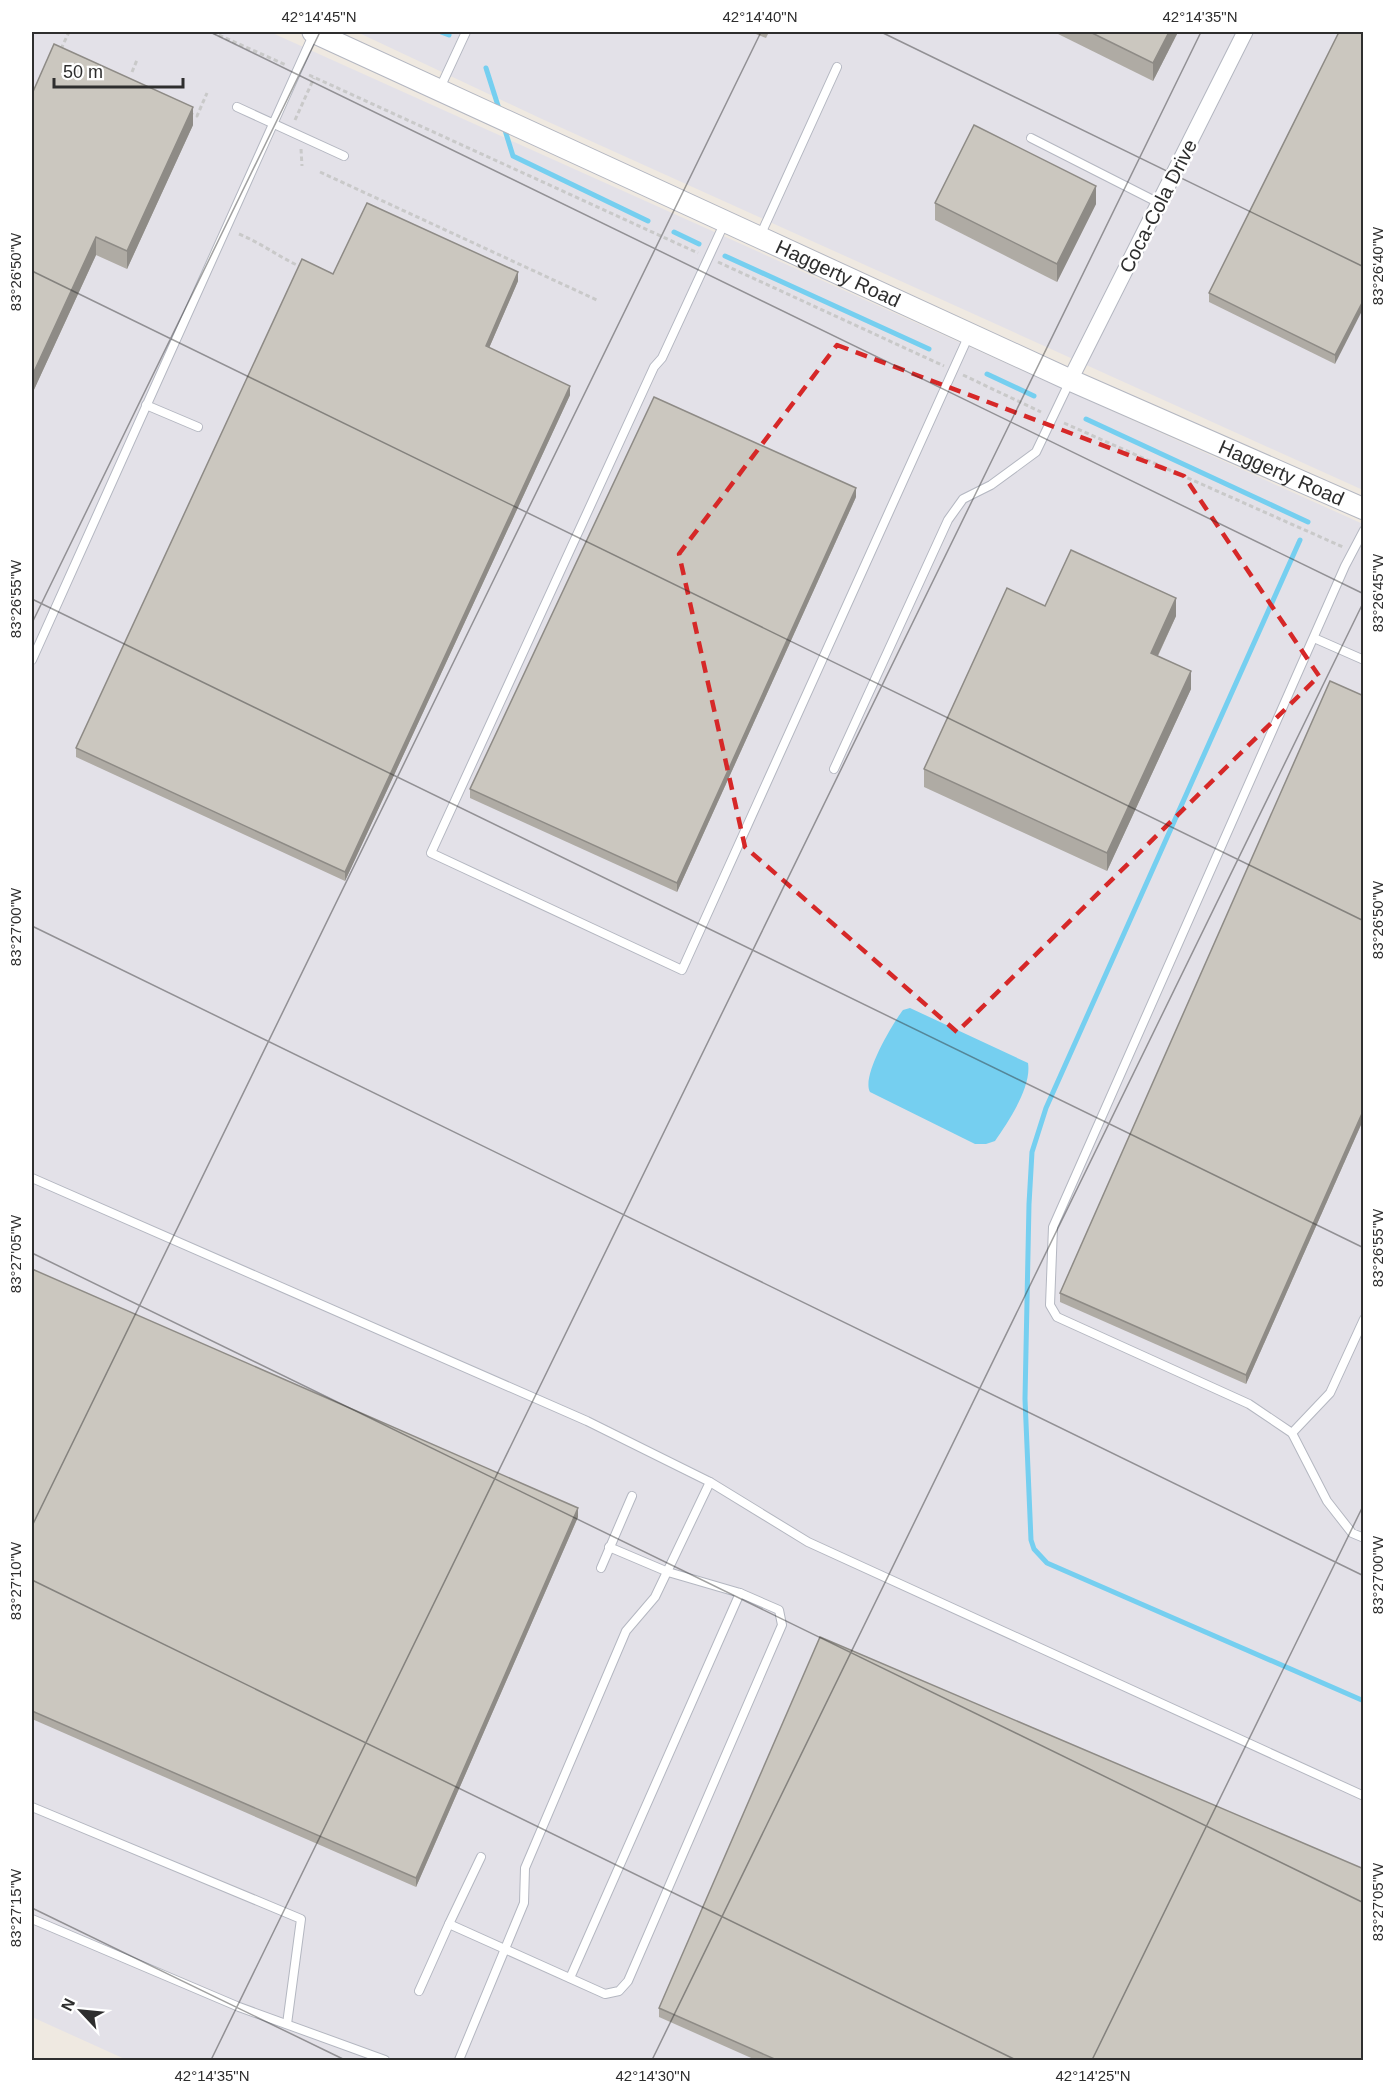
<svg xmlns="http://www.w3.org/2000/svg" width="1395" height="2092" font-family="Arial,sans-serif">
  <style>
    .industrial { fill: #e3e1e8 }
    .water { fill: #75cff0 }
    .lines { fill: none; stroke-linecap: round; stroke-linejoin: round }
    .stream { stroke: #75cff0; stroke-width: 5 }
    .lane-casing { stroke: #b4b7c1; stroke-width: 10 }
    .street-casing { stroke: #b4b7c1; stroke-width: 17 }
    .secondary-casing { stroke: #b4b7c1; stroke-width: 23 }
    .path { stroke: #c9c9c9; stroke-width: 3; stroke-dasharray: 4.5 3; stroke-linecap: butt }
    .lane { stroke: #fff; stroke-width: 8 }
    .street { stroke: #fff; stroke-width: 15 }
    .secondary { stroke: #fff; stroke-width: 21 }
    .wall { fill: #afaba4 }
    .shaded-wall { fill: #8e8b86 }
    .building { fill: #cbc7bf; stroke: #8e8b86; stroke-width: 1.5 }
    .marked { fill: none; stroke: #d62828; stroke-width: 4.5; stroke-dasharray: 12 8; stroke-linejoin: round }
    .ticks { fill: none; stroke: #2e2e2e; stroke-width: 1.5; stroke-opacity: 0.45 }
    .labels { text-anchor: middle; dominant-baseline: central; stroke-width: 5; stroke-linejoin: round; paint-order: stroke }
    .street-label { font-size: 20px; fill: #2e2e2e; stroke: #fff }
    .neatline { fill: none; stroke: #2e2e2e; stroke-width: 2 }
    .ticks-label { font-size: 15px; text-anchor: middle; fill: #2e2e2e }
  </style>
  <rect width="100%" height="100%" fill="#efe9e1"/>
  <g class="industrial">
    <path d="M32,32H270L1363,524V2060H127L32,2017Z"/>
    <path d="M357,32H1363V490L542,119Z"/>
  </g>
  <path class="water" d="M910,1008L1028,1063C1032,1087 1008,1122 995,1141L986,1144H975L870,1092C861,1076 893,1023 903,1010Z"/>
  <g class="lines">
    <g class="stream">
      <path d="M441,32L449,35"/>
      <path d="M486,68L500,112"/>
      <path d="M504,127L513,156L648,221"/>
      <path d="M674,232L699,244"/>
      <path d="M725,256L929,349"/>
      <path d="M987,374L1034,396"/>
      <path d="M1086,419L1308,522"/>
      <path d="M1300,540L1046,1108L1032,1152L1029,1204L1025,1399L1031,1540L1034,1549L1047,1563L1364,1701"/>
    </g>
    <defs>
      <g id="lane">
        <path d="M440,88L466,32"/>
        <path d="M237,107L344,156"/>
        <path d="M1031,138L1159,203"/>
        <path d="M724,224L662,358L654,367L431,853L682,970L969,335"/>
        <path d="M760,236L837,67"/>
        <path d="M146,405L198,427"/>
        <path d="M1364,530L1345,566L1053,1227L1050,1305L1057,1317L1249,1404L1292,1433L1327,1501L1352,1533L1364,1538"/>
        <path d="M1314,638L1364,660"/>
        <path d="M32,660L314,33"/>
        <path d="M834,769L948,520L963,499L991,485L1036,452L1070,381"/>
        <path d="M32,1178L587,1421L710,1482L808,1542L1364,1796"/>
        <path d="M1292,1433L1330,1393L1364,1319"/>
        <path d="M601,1568L632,1496"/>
        <path d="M32,1807L301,1919L287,2024"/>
        <path d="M32,1919L239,2007L385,2060"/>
        <path d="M449,1924L481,1857"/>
        <path d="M570,1978L740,1593"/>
        <path d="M419,1991L449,1924L605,1994L619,1991L628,1981L782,1625L779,1610L740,1593L668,1572L609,1547"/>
        <path d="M459,2060L524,1903L525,1868L626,1631L655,1597L710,1482"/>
      </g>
      <path id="street" d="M1070,380L1245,32"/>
      <g id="secondary">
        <path id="s1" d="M313,32L1070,380L1364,509"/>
      </g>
    </defs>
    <use href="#lane" class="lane-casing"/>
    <use href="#street" class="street-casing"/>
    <use href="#secondary" class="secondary-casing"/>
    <g class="path">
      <path d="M212,32L286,65"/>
      <path d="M61,49L69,32"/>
      <path d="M132,72L137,60"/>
      <path d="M309,75L698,253"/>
      <path d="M189,113L197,116L207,93"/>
      <path d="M295,120L314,78"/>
      <path d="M301,149L302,166"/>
      <path d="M320,172L599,301"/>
      <path d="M239,234C261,243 279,257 301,267"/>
      <path d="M718,262L944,366"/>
      <path d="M963,375L1041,412"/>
      <path d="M1064,423L1343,547"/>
    </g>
    <use href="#lane" class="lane"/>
    <use href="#street" class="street"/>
    <use href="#secondary" class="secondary"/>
  </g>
  <g class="wall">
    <path d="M751,32H769L766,38Z"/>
    <path d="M1054,32H1178L1153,81Z"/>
    <path d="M1339,32L1335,364L1209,302V293Z"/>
    <path d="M32,94L193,125L127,269L96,255L32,394Z"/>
    <path d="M935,203L1096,204L1057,282L935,220Z"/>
    <path d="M333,274L518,281L489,348L570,395L345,881L76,757V748Z"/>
    <path d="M856,497L677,892L470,798V789Z"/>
    <path d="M1045,606L1176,616L1158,656L1191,689L1107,871L924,787V769Z"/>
    <path d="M1364,696V1118L1246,1384L1060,1302V1293Z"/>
    <path d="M32,1269L578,1517L416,1887L32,1719Z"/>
    <path d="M659,2008L1364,2061H758L659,2017Z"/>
  </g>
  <g class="shaded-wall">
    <path d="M1169,32H1178L1153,81V63Z"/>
    <path d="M193,107V125L127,269V251Z"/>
    <path d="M1096,186V204L1057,282V264Z"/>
    <path d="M96,237V255L32,394V376Z"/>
    <path d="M518,272V281L486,355V346Z"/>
    <path d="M1364,299V307L1335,364V355Z"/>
    <path d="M570,386V395L345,881V872Z"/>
    <path d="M856,488V497L677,892V883Z"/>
    <path d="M1176,598V616L1151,670V653Z"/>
    <path d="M1191,671V689L1107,871V853Z"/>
    <path d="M1364,1109V1118L1246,1384V1375Z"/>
    <path d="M578,1508V1517L416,1887V1878Z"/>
  </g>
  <g class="building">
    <path d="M1090,32H1169L1153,63Z"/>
    <path d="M1339,32H1364V299L1335,355L1209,293Z"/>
    <path d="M54,44L193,107L127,251L96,237L32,376V94Z"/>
    <path d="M974,125L1096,186L1057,264L935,203Z"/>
    <path d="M367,203L518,272L486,346L570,386L345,872L76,748L302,259L333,274Z"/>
    <path d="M654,397L856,488L677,883L470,789Z"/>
    <path d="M1071,550L1176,598L1151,653L1191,671L1107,853L924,769L1007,588L1045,606Z"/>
    <path d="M1330,681L1364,696V1109L1246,1375L1060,1293Z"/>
    <path d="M32,1269L578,1508L416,1878L32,1711Z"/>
    <path d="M820,1637L1364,1869V2061H779L659,2008Z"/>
  </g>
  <path class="marked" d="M837,345L1184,476L1319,676L957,1032L745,847L679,554Z"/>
  <path class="ticks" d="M210,32L1364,594M881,32L1364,267M32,271L1364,921M32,599L1364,1248M32,623L320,32M32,926L1364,1576M32,1253L1364,1903M32,1526L761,32M32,1580L1016,2060M32,1908L345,2060M211,2060L1201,32M652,2060L1364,601M1092,2060L1364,1504"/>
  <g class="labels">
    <g class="street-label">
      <text transform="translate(1158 206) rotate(-63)">Coca-Cola Drive</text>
      <text stroke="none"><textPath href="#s1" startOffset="578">Haggerty Road</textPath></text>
      <text stroke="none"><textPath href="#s1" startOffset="1064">Haggerty Road</textPath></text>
    </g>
  </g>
  <rect width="1395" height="2092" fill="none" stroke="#ffffff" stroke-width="66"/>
  <g transform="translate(81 2011) rotate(296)" stroke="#ffffff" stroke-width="4.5" paint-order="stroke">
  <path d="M0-4.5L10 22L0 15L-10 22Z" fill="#2e2e2e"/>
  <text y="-9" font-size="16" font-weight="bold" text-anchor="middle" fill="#2e2e2e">N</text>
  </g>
  <path d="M54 78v9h129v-9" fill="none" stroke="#2e2e2e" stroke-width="3"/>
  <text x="63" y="78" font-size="18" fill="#2e2e2e" stroke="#ffffff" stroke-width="4.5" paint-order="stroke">50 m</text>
  <rect x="33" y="33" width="1329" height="2026" class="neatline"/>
  <g class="ticks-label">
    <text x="319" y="22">42°14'45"N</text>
    <text x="760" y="22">42°14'40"N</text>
    <text x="1200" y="22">42°14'35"N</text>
    <text transform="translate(1378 266) rotate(-90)" y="5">83°26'40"W</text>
    <text transform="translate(16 272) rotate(-90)" y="5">83°26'50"W</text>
    <text transform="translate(1378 593) rotate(-90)" y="5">83°26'45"W</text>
    <text transform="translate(16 599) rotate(-90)" y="5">83°26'55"W</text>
    <text transform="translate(1378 920) rotate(-90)" y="5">83°26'50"W</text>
    <text transform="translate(16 927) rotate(-90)" y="5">83°27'00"W</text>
    <text transform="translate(1378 1248) rotate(-90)" y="5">83°26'55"W</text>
    <text transform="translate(16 1254) rotate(-90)" y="5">83°27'05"W</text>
    <text transform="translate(1378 1575) rotate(-90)" y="5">83°27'00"W</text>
    <text transform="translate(16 1581) rotate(-90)" y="5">83°27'10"W</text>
    <text transform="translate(1378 1902) rotate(-90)" y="5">83°27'05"W</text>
    <text transform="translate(16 1908) rotate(-90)" y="5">83°27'15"W</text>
    <text x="212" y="2081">42°14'35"N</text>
    <text x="653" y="2081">42°14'30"N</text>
    <text x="1093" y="2081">42°14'25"N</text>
  </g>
</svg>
